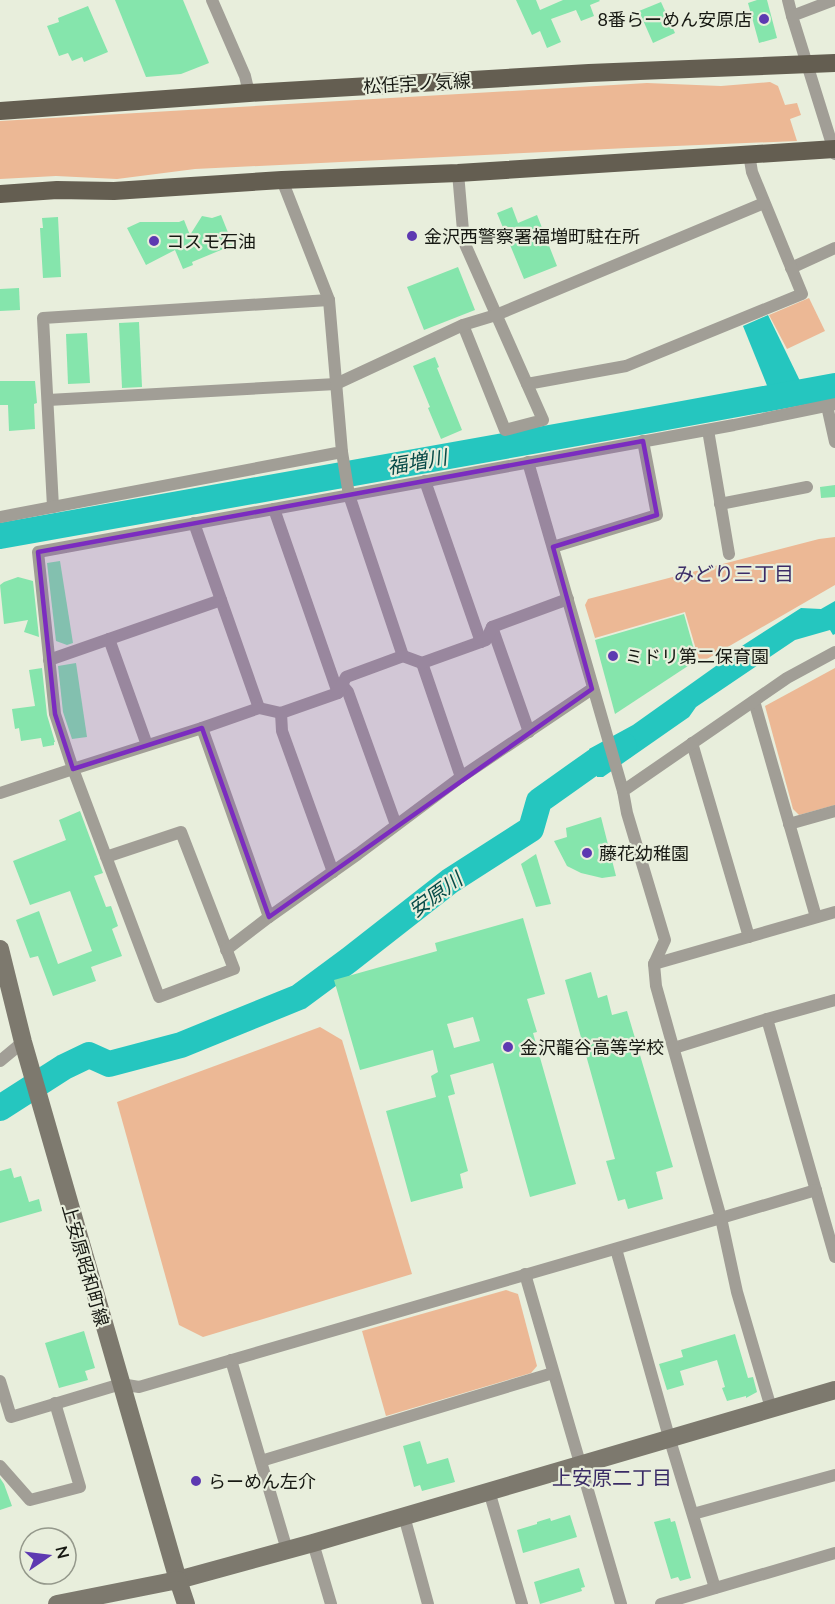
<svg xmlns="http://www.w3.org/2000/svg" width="835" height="1604" font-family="Lato,'Noto Sans JP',sans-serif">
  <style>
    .green { fill: #ecb895 }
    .water { fill: #25c6bf }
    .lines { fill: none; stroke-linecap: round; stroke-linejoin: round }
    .river { stroke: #25c6bf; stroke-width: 26 }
    .building { fill: #85e5ac; fill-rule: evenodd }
    .street { stroke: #a19e96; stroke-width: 12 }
    .secondary { stroke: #7d796e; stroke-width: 18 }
    .primary { stroke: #645e51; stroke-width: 18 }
    .marked { fill: #7b2cbf; fill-opacity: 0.2; stroke: #7b2cbf; stroke-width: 4.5; stroke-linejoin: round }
    .poi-dot { fill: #5d39b1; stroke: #e8eedc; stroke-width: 2 }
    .labels { text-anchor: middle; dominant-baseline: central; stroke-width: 4.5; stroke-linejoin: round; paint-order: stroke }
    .poi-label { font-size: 18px; fill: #161812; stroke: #e8eedc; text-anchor: start }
    .street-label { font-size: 18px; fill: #161812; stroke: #e8eedc }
    .water-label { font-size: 20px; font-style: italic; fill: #064a47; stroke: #e8eedc }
    .neighbourhood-label { font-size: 20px; fill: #3a2b66; stroke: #e8eedc }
  </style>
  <rect width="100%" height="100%" fill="#e8eedc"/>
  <g class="green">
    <path d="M770,82L778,86L785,105L797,103L801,115L790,119L797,141L628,148L195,169L117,179L56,176L0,179V121L647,83L721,86Z"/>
    <path d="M809,298L825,331L787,349L769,315Z"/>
    <path d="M835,537V585L700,663L685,612L595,638L585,605L588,599L819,539Z"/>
    <path d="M835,668V805L799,815L793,809L765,706Z"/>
    <path d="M320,1027L342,1040L412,1274L203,1337L179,1325L117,1102Z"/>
    <path d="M506,1290L518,1294L537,1366L531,1373L386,1416L362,1331Z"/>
  </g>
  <g class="water">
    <path d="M768,315L801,383L768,388L743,326Z"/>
    <path d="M835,601V634L833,635L830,630L795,640L696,707L689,717L603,777H597L589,749L633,725L723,661L731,653L801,608L821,609Z"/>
  </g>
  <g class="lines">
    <g class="river">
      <path d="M0,536L650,420L835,386"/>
      <path d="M0,1108L64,1067L89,1055L109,1064L181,1045L299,997L349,960L450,881L531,829L539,801L594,762L624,746"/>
    </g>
  </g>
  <g class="building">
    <path d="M115,0H183L209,63L181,74L146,77Z"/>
    <path d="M516,0H536L540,10L563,0H599L600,1L590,5L594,16L581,21L576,10L551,19L561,42L547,48L540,31L532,35Z"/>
    <path d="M757,0H767L777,38L759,43L748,3Z"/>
    <path d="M661,2L675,33L653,43L639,11Z"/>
    <path d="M88,6L108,52L84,62L82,57L72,61L68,53L59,56L47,26L59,22L58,18Z"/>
    <path d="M512,207L518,223L537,215L557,266L524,279L497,213Z"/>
    <path d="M221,215L233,245L192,262L193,265L183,269L175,250L146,265L127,228L140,222H179L184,220L190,235L202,216L212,218Z"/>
    <path d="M58,217L61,277L43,278L40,228H43L42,218Z"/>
    <path d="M458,267L475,310L424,330L407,287Z"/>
    <path d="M19,288L20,310L0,311V289Z"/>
    <path d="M139,322L142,387L122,388L119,323Z"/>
    <path d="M87,333L90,383L68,384L66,334Z"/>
    <path d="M435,357L439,367L437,368L462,430L441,439L428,408L430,407L413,366Z"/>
    <path d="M0,381H35L37,403L34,404L35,429L9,431L8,405H0Z"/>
    <path d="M835,485V497L821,498L820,487Z"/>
    <path d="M60,561L73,643L67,645L56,641L47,563Z"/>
    <path d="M18,577L33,581L39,637L24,632L28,620L4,624L0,585L4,582Z"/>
    <path d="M684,614L697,660L615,714L595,640Z"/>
    <path d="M76,663L87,737L72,739L63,712L58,666Z"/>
    <path d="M42,668L47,715L55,742H54V745L43,747L41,738L21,741L19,728L15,729L12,709L35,706L29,670Z"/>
    <path d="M80,811L103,873L94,876L106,907L111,906L118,926L112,929L122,956L91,967L96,981L53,996L38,956L30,958L16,920L39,911L58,964L92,951L70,891L30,905L13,861L66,840L59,820Z"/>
    <path d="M601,817L616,876L602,878L581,873L567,866L554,841L567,837L566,828Z"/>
    <path d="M536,854L551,904L536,907L521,864Z"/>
    <path d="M523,918L545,994L527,999L537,1032L533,1033L576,1184L530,1197L493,1063L450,1075L455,1094L448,1096L468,1171L460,1174L463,1188L411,1202L386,1111L436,1097L431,1076L438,1072L433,1050L360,1070L334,980L437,951L435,943ZM473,1017L480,1041L454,1048L447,1024Z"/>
    <path d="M591,972L598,998L607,995L612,1015L627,1011L673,1167L656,1172L663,1199L628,1209L625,1199L618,1201L606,1161L615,1159L565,980Z"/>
    <path d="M11,1168L14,1178L21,1176L29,1202L39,1199L42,1211L0,1223V1171Z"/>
    <path d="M84,1331L95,1368L85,1371L88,1380L59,1388L45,1343Z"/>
    <path d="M735,1334L748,1378L753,1377L757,1392L746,1398V1396L727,1401L722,1388L725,1387L717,1360L680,1371L684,1385L667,1390L659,1364L683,1357L681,1350Z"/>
    <path d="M420,1441L427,1464L448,1458L455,1482L422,1491L420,1485L414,1487L403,1446Z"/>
    <path d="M0,1478L4,1484L12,1506L0,1510Z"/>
    <path d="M570,1515L577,1537L523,1553L517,1530L537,1524V1522L550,1518L551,1521Z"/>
    <path d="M670,1518L671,1522L675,1521L691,1578L680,1581L678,1577L671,1579L654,1522Z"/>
    <path d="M579,1568L585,1587L581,1588L582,1591L540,1604L534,1582Z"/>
  </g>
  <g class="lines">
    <g class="street">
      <path d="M212,0L245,76L249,93"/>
      <path d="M788,0L792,16"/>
      <path d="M834,0L792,16L835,154"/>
      <path d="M458,173L464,242L543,420L505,430L463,325"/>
      <path d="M791,268L835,248"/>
      <path d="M527,384L626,366L802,294L752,172L749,154"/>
      <path d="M48,400L336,384L463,325L496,315L764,203"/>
      <path d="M827,406L835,442"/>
      <path d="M708,430L729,554"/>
      <path d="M342,452L349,495L403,656"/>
      <path d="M528,462L623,791"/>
      <path d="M425,481L481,642"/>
      <path d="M720,504L807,487"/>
      <path d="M53,507L43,318L329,300"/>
      <path d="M274,509L338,693"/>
      <path d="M0,517L342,452L329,300L282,180"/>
      <path d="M194,523L259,708"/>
      <path d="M553,547L657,515L643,441"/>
      <path d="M492,627L529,732"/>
      <path d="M109,639L147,745"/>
      <path d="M49,660L221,600"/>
      <path d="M422,663L461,777"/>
      <path d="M342,685L348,692L396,825"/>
      <path d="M754,701L816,917"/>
      <path d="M281,713L282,731L333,872"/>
      <path d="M202,728L269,917L358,854L461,777L592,689"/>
      <path d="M692,743L749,937"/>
      <path d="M0,793L73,769L55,714L38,552L734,425L835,404"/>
      <path d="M789,824L835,811"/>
      <path d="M106,857L181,832L234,969L159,997L73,769L202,728L259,708L281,713L338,693L346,677L403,656L422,663L486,640L492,627L568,599"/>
      <path d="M226,950L269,917"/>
      <path d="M654,964L835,912"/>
      <path d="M767,1019L835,1000"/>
      <path d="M674,1048L767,1019L835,1257"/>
      <path d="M0,1061L23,1042"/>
      <path d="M616,1249L669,1437L715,1588"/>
      <path d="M525,1274L621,1604"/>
      <path d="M231,1360L287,1550"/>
      <path d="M0,1381L11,1417L121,1384L139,1387L721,1218L656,986L654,964L665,940L627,813L623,791L787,678L835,652"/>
      <path d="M771,1408L737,1292L721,1218L816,1190"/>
      <path d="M261,1461L553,1373"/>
      <path d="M0,1466L30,1500L80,1487L55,1403"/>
      <path d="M489,1491L522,1604"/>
      <path d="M693,1514L835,1475"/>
      <path d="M404,1516L428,1604"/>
      <path d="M313,1543L331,1604"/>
      <path d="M661,1604L835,1553"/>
    </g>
    <g class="secondary">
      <path d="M0,949L23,1042L178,1580L313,1543L835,1390"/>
      <path d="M57,1604L178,1580L186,1604"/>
    </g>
    <g class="primary">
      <path d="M0,111L249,93L589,73L835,63"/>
      <path d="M0,194L57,190L114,191L282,180L458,173L835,149"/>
    </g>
  </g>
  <path class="marked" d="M643,441L657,515L553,547L592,689L269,917L202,728L73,769L55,714L38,552Z"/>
  <g class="poi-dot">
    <circle cx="764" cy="19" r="6"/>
    <circle cx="412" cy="236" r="6"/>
    <circle cx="154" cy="241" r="6"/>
    <circle cx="613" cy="656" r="6"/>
    <circle cx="587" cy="853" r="6"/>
    <circle cx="508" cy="1047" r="6"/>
    <circle cx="196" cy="1481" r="6"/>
  </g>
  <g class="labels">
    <g class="poi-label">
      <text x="752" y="19" text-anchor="end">8番らーめん安原店</text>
      <text x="424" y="236">金沢西警察署福増町駐在所</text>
      <text x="166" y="241">コスモ石油</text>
      <text x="625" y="656">ミドリ第二保育園</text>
      <text x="599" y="853">藤花幼稚園</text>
      <text x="520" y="1047">金沢龍谷高等学校</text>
      <text x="208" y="1481">らーめん左介</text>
    </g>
    <g class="street-label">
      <text transform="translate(417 83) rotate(-3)">松任宇ノ気線</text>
      <text transform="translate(86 1265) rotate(74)">上安原昭和町線</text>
    </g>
    <g class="water-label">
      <text transform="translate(417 461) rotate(-10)">福増川</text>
      <text transform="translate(435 894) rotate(-36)">安原川</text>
    </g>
    <g class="neighbourhood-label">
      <text x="734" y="573">みどり三丁目</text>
      <text x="612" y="1477">上安原二丁目</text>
    </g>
  </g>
  <g transform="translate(48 1556) rotate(76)"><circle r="28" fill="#e8eedc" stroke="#94988b" stroke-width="1.5"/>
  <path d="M0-4.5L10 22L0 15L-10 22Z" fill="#5d39b1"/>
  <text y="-9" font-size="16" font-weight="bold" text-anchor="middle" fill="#161812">N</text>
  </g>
</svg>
